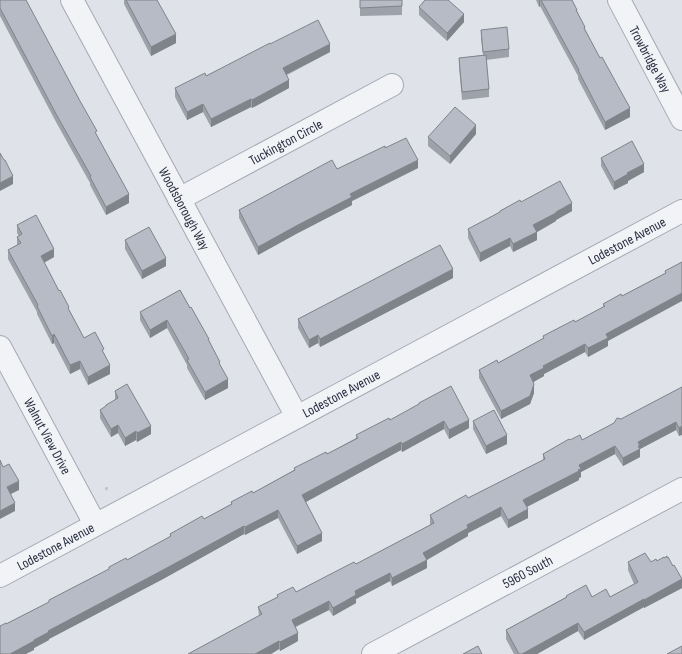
<svg xmlns="http://www.w3.org/2000/svg" width="682" height="654" font-family="'Sofia Sans Condensed',sans-serif">
  <style>
    .lines { fill: none; stroke-linecap: round; stroke-linejoin: round }
    .minor-casing { stroke: #a4a9b2; stroke-width: 24 }
    .path { stroke: #bdc0c7; stroke-width: 2.5; stroke-dasharray: 3 3; stroke-linecap: butt }
    .minor { stroke: #f2f3f7; stroke-width: 22 }
    .wall { fill: #9da1a9 }
    .shaded-wall { fill: #7f838a }
    .building { fill: #b6bbc5; stroke: #7f838a }
    .labels { text-anchor: middle; dominant-baseline: central; stroke-width: 4; stroke-linejoin: round; paint-order: stroke }
    .street-label { font-size: 14px; fill: #282f40; stroke: #eef1f6 }
  </style>
  <rect width="100%" height="100%" fill="#dfe2e8"/>
  <g class="lines">
    <defs>
      <g id="minor">
        <path id="s1" d="M72,0L297,417"/>
        <path id="s2" d="M619,0L682,119"/>
        <path id="s3" d="M179,199L392,85"/>
        <path id="s4" d="M0,347L95,524"/>
        <path id="s5" d="M0,576L682,211"/>
        <path id="s6" d="M373,654L682,489"/>
      </g>
    </defs>
    <use href="#minor" class="minor-casing"/>
    <path class="path" d="M106,490L107,487"/>
    <use href="#minor" class="minor"/>
  </g>
  <g class="wall">
    <path d="M0,0L97,136L129,203L106,215L90,185V183L56,122L0,16Z"/>
    <path d="M124,0H157L176,43L151,56L124,4Z"/>
    <path d="M360,0H402V15L360,16Z"/>
    <path d="M536,0H572L585,29L630,117L605,130L578,79V76L540,6L539,7Z"/>
    <path d="M419,7L464,22L447,41L419,15Z"/>
    <path d="M481,30L509,49V57L486,60L489,89V97L462,100L459,66V58L483,55L481,38Z"/>
    <path d="M270,44L330,52L287,75L289,88L252,108L251,107L211,127L203,112L187,120L175,97V88L206,76Z"/>
    <path d="M476,134L450,164L428,146V137Z"/>
    <path d="M385,148L418,168L352,201V205L296,234L258,255L239,218V210L337,169Z"/>
    <path d="M601,158L644,172L628,181V183L614,190L601,166Z"/>
    <path d="M521,202L572,211L556,220V221L537,232V240L513,252L510,246L480,262L468,238V229L500,212V211Z"/>
    <path d="M17,225L54,257L44,263L84,338L104,353L110,374L88,385L80,369L70,374L54,343L52,344L37,314V312L8,259V250L17,245V237L19,236L17,233Z"/>
    <path d="M125,240L166,266L142,279L125,249Z"/>
    <path d="M682,262L608,341V346L588,357L585,352L544,374V376L533,382L534,393L530,404L501,419L479,378V370L498,363L543,339V336L575,322L603,307V304L622,296L665,273V271Z"/>
    <path d="M453,278L320,347L318,343L309,348L298,328V319Z"/>
    <path d="M180,290L209,341L220,365L228,388L205,400L187,368V365L167,328L150,338L140,320V312Z"/>
    <path d="M682,387L679,436L676,430L640,449V457L623,466L615,454L581,472V477L579,478V480L526,507L528,518L508,528L501,516L468,533V536L427,560V568L392,586L390,581L356,599V603L333,616L329,610L296,627L298,641L280,651L279,649L271,654H188L259,616L258,607L277,597V595L296,592L356,564L430,525V515L468,498L543,460V454L570,440H582Z"/>
    <path d="M115,391L151,434L137,442L136,440L125,446L118,433L111,437L100,418V410L106,407V405L115,400Z"/>
    <path d="M419,403L469,428L449,439L444,429L402,452L401,450L306,502L322,541L297,554L278,518L245,535L244,534L163,579L49,639V640L34,648V650L6,624L49,602V600L109,569V567L127,560L170,537V534L204,519L231,504V502L253,493L294,470V468L327,454L356,438V435L390,420L419,405Z"/>
    <path d="M473,421L507,444L486,454L473,429Z"/>
    <path d="M628,562H651L682,588L644,608V607L584,640L578,631L537,654H514L506,639V630L566,597V596L610,597L634,584L628,570Z"/>
  </g>
  <g class="shaded-wall">
    <path d="M539,0H540V6L539,7Z"/>
    <path d="M464,14V22L447,41V33Z"/>
    <path d="M176,34V43L151,56V47Z"/>
    <path d="M330,44V52L283,76V68Z"/>
    <path d="M289,80V88L252,108V100Z"/>
    <path d="M251,99V107L211,127V119Z"/>
    <path d="M203,104V112L187,120V112Z"/>
    <path d="M630,108V117L605,130V122Z"/>
    <path d="M476,125V134L450,164V156Z"/>
    <path d="M418,160V168L352,201V205L296,234L258,255V247L350,194Z"/>
    <path d="M644,164V172L628,181V183L614,190V182L627,173Z"/>
    <path d="M13,176V184L0,191V183Z"/>
    <path d="M129,194V203L106,215V207Z"/>
    <path d="M572,203V211L556,220V221L537,232V240L513,252V244L533,225Z"/>
    <path d="M510,238V246L480,262V253Z"/>
    <path d="M54,249V257L41,264V256Z"/>
    <path d="M166,258V266L142,279V271Z"/>
    <path d="M453,269V278L320,347V339Z"/>
    <path d="M682,293V301L608,341V346L588,357V348L606,334Z"/>
    <path d="M167,320V328L150,338V330Z"/>
    <path d="M54,334V343L52,344V336Z"/>
    <path d="M318,335V343L309,348V340Z"/>
    <path d="M585,344V352L544,374V376L530,384V375L543,366Z"/>
    <path d="M80,361V369L70,374V365Z"/>
    <path d="M110,365V374L88,385V377Z"/>
    <path d="M228,379V388L205,400V392Z"/>
    <path d="M534,384V393L530,404L501,419V411Z"/>
    <path d="M469,420V428L449,439V430Z"/>
    <path d="M444,421V429L402,452V444Z"/>
    <path d="M676,422V430L640,449V457L623,466V458L638,442Z"/>
    <path d="M118,425V433L111,437V429Z"/>
    <path d="M151,426V434L137,442V433Z"/>
    <path d="M682,426V435L679,436V428Z"/>
    <path d="M136,431V440L125,446V438Z"/>
    <path d="M507,435V444L486,454V446Z"/>
    <path d="M401,442V450L302,504V495Z"/>
    <path d="M615,446V454L581,472V477L579,478V480L523,509V500L579,465Z"/>
    <path d="M19,481V490L7,496V487Z"/>
    <path d="M15,503V511L0,519V511Z"/>
    <path d="M501,507V516L468,533V536L423,562V553L467,525Z"/>
    <path d="M528,509V518L508,528V520Z"/>
    <path d="M278,510V518L245,535V527Z"/>
    <path d="M244,526V534L163,579L49,639V640L34,648V650L26,654H10L48,631Z"/>
    <path d="M322,533V541L297,554V546Z"/>
    <path d="M427,560V568L392,586V578Z"/>
    <path d="M390,573V581L356,599V603L333,616V608L355,591Z"/>
    <path d="M682,579V588L644,608V600Z"/>
    <path d="M644,599V607L584,640V632Z"/>
    <path d="M329,601V610L292,628V620Z"/>
    <path d="M578,623V631L537,654H522Z"/>
    <path d="M298,633V641L280,651V642Z"/>
    <path d="M279,641V649L271,654H255Z"/>
  </g>
  <g class="building">
    <path d="M0,0H26L80,101L97,131L95,132L129,194L106,207L90,177L91,176L56,114L0,8Z"/>
    <path d="M126,0H157L176,34L151,47Z"/>
    <path d="M360,0H402V6L360,8Z"/>
    <path d="M425,0H448L464,14L447,33L419,7Z"/>
    <path d="M541,0H572L577,10H576L585,27L584,28L600,58L602,57L630,108L605,122L578,70H579Z"/>
    <path d="M318,20L330,44L283,68L289,80L252,100L251,99L211,119L203,104L187,112L175,88L205,73L206,76L270,43V44Z"/>
    <path d="M507,27L509,49L483,52L481,30Z"/>
    <path d="M486,55L489,89L462,92L459,58Z"/>
    <path d="M455,107L476,125L450,156L428,137Z"/>
    <path d="M406,138L418,160L350,194L352,197L296,226L258,247L239,210L332,160L337,169L385,146V148Z"/>
    <path d="M632,141L644,164L627,173L628,174L614,182L601,158Z"/>
    <path d="M0,153L4,160H5L13,176L0,183Z"/>
    <path d="M560,181L572,203L556,212V213L533,225L537,232L513,244L510,238L480,253L468,229L500,212V211L520,200L521,202Z"/>
    <path d="M36,215L54,249L41,256L59,291L60,290L69,307L68,308L84,338L95,332L104,349L102,350L110,365L88,377L80,361L70,365L54,334L52,336L37,306L38,305L8,250L21,243L17,237L22,234L17,225Z"/>
    <path d="M149,227L166,258L142,271L125,240Z"/>
    <path d="M440,245L453,269L320,339L318,335L309,340L298,319Z"/>
    <path d="M682,262V293L606,334L608,338L588,348L585,344L543,366L544,368L530,375L534,384L530,396L501,411L479,370L497,360L498,363L544,338L543,336L574,320L575,322L605,306L603,304L621,294L622,296L666,273L665,271Z"/>
    <path d="M180,290L190,308L191,307L209,339H208L220,362L219,363L228,379L205,392L187,360L189,359L167,320L150,330L140,312Z"/>
    <path d="M127,384L151,426L137,433L136,431L125,438L118,425L111,429L100,410L106,406V405L118,398L115,391Z"/>
    <path d="M451,386L469,420L449,430L444,421L402,444L401,442L302,495L322,533L297,546L278,510L245,527L244,526L163,570L48,631L49,632L34,640V641L10,654H0V626L6,623V624L49,602V600L109,569V567L126,558L127,560L171,536L170,534L202,516L204,519L232,504L231,502L252,491L253,493L295,470L294,468L326,452L327,454L358,438L356,435L389,418L390,420L419,404V403Z"/>
    <path d="M682,387V426L679,428L676,422L638,442L640,446H638L640,449L623,458L615,446L579,465L581,469L578,470L579,471L523,500L528,509L508,520L501,507L467,525L468,528L423,553L427,560L392,578L390,573L355,591L356,595L333,608L329,601L292,620L298,633L280,642L279,641L255,654H188L262,614L258,607L278,597L277,595L293,587L296,592L354,562L356,564L434,523L430,515L466,495L468,498L545,459L543,454L569,439L570,440L580,435L582,440L614,423L617,418L621,419Z"/>
    <path d="M494,410L507,435L486,446L473,421Z"/>
    <path d="M0,460L3,467L9,464L19,481L7,487L15,503L0,511Z"/>
    <path d="M645,553L651,562L656,559L657,561L664,557V558L667,556V558L668,557L673,566L674,565L682,579L644,600V599L584,632L578,623L522,654H519L506,630L567,597L566,596L586,585L592,597L606,589L610,597L638,582L628,562Z"/>
    <path d="M478,646L482,654H463Z"/>
    <path d="M682,646V654H667Z"/>
  </g>
  <g class="labels">
    <g class="street-label">
      <text stroke="none"><textPath href="#s2" startOffset="67">Trowbridge Way</textPath></text>
      <text stroke="none"><textPath href="#s3" startOffset="121">Tuckington Circle</textPath></text>
      <text stroke="none"><textPath href="#s1" startOffset="237">Woodsborough Way</textPath></text>
      <text stroke="none"><textPath href="#s5" startOffset="711">Lodestone Avenue</textPath></text>
      <text stroke="none"><textPath href="#s5" startOffset="387">Lodestone Avenue</textPath></text>
      <text stroke="none"><textPath href="#s4" startOffset="101">Walnut View Drive</textPath></text>
      <text stroke="none"><textPath href="#s5" startOffset="63">Lodestone Avenue</textPath></text>
      <text stroke="none"><textPath href="#s6" startOffset="175">5960 South</textPath></text>
    </g>
  </g>
</svg>
